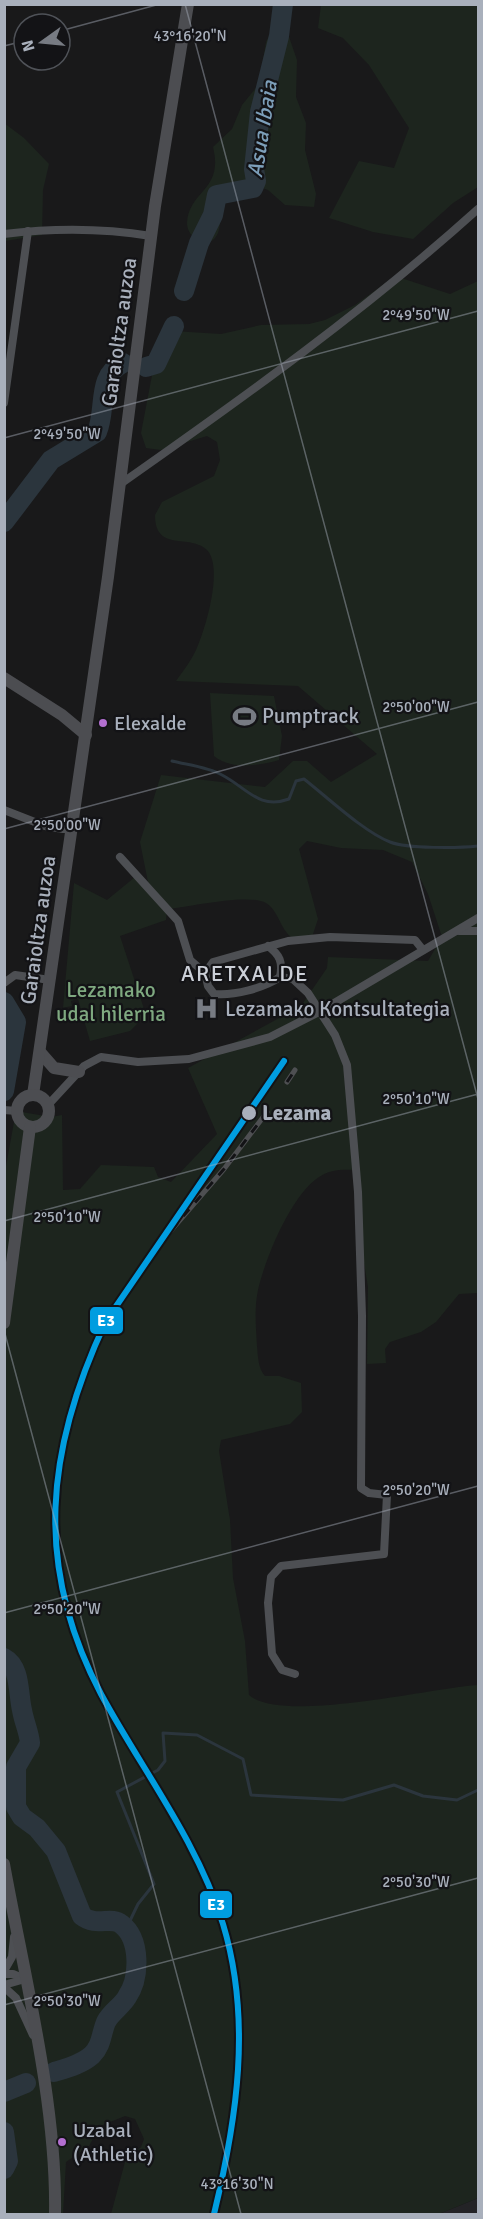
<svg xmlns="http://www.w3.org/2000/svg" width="483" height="2219" font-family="Signika,sans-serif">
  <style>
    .built { fill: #232326 }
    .green { fill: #1d251e }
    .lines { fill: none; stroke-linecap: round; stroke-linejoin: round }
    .stream { stroke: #2b353d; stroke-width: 3 }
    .river { stroke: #2b353d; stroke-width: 20 }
    .street { stroke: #4d4f53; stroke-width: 8 }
    .secondary { stroke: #4c4d51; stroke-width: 12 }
    .rail-casing { stroke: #4e4f52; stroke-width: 5 }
    .rail { stroke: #131316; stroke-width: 3; stroke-dasharray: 9; stroke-linecap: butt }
    .rail-1-casing { stroke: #131316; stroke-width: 10 }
    .rail-1 { stroke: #009de0; stroke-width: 6 }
    .ticks { fill: none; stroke: #a9b0bc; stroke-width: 1.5; stroke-opacity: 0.45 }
    .bus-dot { fill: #b36fd0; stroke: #131316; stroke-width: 2 }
    .stop-dot { fill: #a9b0bc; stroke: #131316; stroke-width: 2 }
    .labels { text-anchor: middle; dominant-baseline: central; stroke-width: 4.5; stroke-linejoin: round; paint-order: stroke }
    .bus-label { font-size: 20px; fill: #a9b0bc; stroke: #131316; text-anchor: start }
    .street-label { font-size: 21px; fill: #a9b0bc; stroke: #131316 }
    .poi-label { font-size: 21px; fill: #a9b0bc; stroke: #131316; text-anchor: start }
    .park-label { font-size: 21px; fill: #7fa980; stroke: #131316 }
    .stop-label { font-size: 21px; font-weight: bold; fill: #a9b0bc; stroke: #131316; text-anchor: start }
    .water-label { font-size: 22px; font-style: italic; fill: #7d9fba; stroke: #131316 }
    .neighbourhood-label { font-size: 22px; letter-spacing: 1.5px; fill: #cbcfd7; stroke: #131316 }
    .ticks-label { font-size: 15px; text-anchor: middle; fill: #a9b0bc; stroke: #131316; stroke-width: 4.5; stroke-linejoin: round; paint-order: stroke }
    .line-badge { stroke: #131316; stroke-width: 2 }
    .badge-label { font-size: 16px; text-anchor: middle; font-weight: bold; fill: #fff }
  </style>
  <rect width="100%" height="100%" fill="#19191a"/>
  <path class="built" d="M478,2198V2214H439L459,2206Z"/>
  <g class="green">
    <path d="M321,5H478V187L453,203L413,239L373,232L329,218L359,161L394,168L409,128L369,65L343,38L318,28Z"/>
    <path d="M278,18L287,31L297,60L296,97L306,123L305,150L316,194L314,207L285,205L268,190L257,186L250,192L223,196C220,207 222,221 218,233C210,252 187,239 187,223C189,190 224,191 213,147L232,129L242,105L259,84L266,42Z"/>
    <path d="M4,123L24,138L49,164L43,190L42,235L5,241Z"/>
    <path d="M395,276L450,294L478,281V1293L459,1294L436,1322L421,1332L390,1342L385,1349L386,1363L367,1364L368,1287L360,1239L355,1170C342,1169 329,1170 319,1177C291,1195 265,1259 258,1290C254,1309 256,1327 257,1346C258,1356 258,1369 265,1376H279L301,1383L302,1412L290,1424L221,1440L219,1451L230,1520L233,1578L245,1641L249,1695C282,1724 431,1688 478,1685V2198L439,2214H111L125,2162L141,2147L144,2139L135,2119L125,2116L100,2126L89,2146L66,2162L63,2214H5L4,1177L16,1111L51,1117L62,1115L63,1190L80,1189L101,1165L154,1167L158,1177L171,1182L217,1134L188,1068L301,1006L327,968L328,957L428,961L442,937L428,894L412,862L383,850L341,848L307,841L299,849L318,919L311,940L291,937C280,928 278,910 266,903C248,893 189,907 167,909L166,920L120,936L146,1015L130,1031L90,1041L78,999L71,1001L72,1006L63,1008L74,883L107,900L135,877L150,892L140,842L161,775L265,787L293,761H307L331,782L377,754L298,686L176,681C183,671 191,661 196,650C205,630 224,568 207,550C190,533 155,553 155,515L162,502L214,476L220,460L217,442L207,436L161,450L146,448L141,433L153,370L159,364L173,331L221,334L261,325L309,324L325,320L355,305Z"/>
    <path d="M210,693L274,696L282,736L279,760C258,766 231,770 214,756Z"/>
  </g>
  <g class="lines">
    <g class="stream">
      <path d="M172,761C188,765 208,767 222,775C247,788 259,810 289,799L296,781L304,779C327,797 364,832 390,842C408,849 459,848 478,846"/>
      <path d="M126,1929L138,1904L154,1884L117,1792L158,1770L165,1761L163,1733L197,1735L243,1759L251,1795L343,1800L394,1785L423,1796L457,1800L478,1790"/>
    </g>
    <g class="river">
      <path d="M184,291L199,243L213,215L217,195L253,188L256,181L254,169L260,112L279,36L283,4"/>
      <path d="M146,367L156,364L174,326"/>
      <path d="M4,522L51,460L97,432C107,409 96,376 123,363"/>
      <path d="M4,1002L16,1022L4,1091"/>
      <path d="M4,1658C21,1667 18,1694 22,1710C24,1722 29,1732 30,1743L16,1767V1807L22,1817L37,1828L56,1851L82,1916C96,1927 111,1916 121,1924C141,1939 140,1978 127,1997C122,2006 111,2012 106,2022C101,2034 102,2045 92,2055C82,2064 67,2068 54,2072"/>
      <path d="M4,2092L26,2083"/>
      <path d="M4,2132L8,2161L4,2169"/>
    </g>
    <g class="street">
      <path d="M4,234C54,228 102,228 151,236"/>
      <path d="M4,403L28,231"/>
      <path d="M119,485C243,398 366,310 478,209"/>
      <path d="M4,810L45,826L63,829"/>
      <path d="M120,857L178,921L190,960L205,973"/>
      <path d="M459,931H478"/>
      <path d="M268,946C280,955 283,962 280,977C264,988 234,996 214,994L208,986L205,973L213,962L288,941L330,937L415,940L423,950"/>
      <path d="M280,977L293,979L308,993L335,1035L347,1065L358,1192L362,1316L361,1488L369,1493L387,1495L384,1554L281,1566L271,1577L268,1603L272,1654L282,1670L295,1674"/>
      <path d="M4,983L15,975L43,979"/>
      <path d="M48,1105L84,1066L101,1057L138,1062L189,1059L270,1037L319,1012L478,918"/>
      <path d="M4,1110L17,1111"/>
      <path d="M4,1971L12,1957L14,1937"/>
      <path d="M4,1974H13L25,1979"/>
      <path d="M4,1985L25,1979"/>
      <path d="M4,1987L16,1998L33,2035"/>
    </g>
    <g class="secondary">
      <path d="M4,678L62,715L86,735"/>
      <path d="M40,1052L54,1068L79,1072"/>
      <path d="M33,1095L108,577L155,206L188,4"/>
      <circle cx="33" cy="1111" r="16"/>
      <path d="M4,1323L30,1127"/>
      <path d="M4,1864C24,1975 57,2103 55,2214"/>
    </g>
    <defs>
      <g id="rail">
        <path d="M287,1082L295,1070"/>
        <path d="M148,1257L224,1169L267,1112"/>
      </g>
    </defs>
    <use href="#rail" class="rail-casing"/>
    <use href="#rail" class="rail"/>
    <defs>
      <path id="rail-1" d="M214,2214C237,2119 252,2020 223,1924C197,1840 142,1770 101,1694C33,1565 46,1449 106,1321L284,1061"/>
    </defs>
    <use href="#rail-1" class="rail-1-casing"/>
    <use href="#rail-1" class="rail-1"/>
  </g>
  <path class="ticks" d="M185,4L478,1099M60,31L160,4M4,46L24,41M4,438L478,311M4,829L478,702M4,1221L478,1094M4,1330L241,2214M4,1613L478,1486M4,2005L478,1878"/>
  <defs>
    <symbol id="stadium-bare" viewBox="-9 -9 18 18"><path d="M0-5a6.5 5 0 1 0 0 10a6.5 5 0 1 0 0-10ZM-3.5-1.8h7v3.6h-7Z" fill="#777b83" stroke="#131316" stroke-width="2.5" paint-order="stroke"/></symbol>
    <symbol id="hospital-bare" viewBox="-9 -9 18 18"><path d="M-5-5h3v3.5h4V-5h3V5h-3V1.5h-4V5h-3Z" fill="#777b83" stroke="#131316" stroke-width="2.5" paint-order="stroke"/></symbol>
  </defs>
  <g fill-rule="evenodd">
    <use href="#stadium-bare" x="228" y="700" width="33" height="33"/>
    <use href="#hospital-bare" x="190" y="992" width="33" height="33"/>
  </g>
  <g class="bus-dot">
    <circle cx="103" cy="723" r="5"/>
    <circle cx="62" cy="2142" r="5"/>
  </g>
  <circle class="stop-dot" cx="249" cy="1113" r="8"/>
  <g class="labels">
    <g class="bus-label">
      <text x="114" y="723">Elexalde</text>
      <text x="73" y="2130">Uzabal<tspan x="73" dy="24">(Athletic)</tspan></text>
    </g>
    <g class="street-label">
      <text transform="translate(119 332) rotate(-82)">Garaioltza auzoa</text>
      <text transform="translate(38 930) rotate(-82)">Garaioltza auzoa</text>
    </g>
    <g class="poi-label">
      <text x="262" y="716">Pumptrack</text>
      <text x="225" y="1009">Lezamako Kontsultategia</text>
    </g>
    <g class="park-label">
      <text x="111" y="990">Lezamako<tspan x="111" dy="24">udal hilerria</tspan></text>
    </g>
    <g class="stop-label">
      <text x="262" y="1113">Lezama</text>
    </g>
    <g class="water-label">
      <text transform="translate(262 129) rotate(-81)">Asua Ibaia</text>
    </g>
    <g class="neighbourhood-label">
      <text x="245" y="973">ARETXALDE</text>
    </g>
  </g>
  <g class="ticks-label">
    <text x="190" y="41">43°16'20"N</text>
    <text x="416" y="320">2°49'50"W</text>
    <text x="67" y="439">2°49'50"W</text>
    <text x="416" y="712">2°50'00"W</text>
    <text x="67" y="830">2°50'00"W</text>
    <text x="416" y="1104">2°50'10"W</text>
    <text x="67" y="1222">2°50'10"W</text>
    <text x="416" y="1495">2°50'20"W</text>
    <text x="67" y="1614">2°50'20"W</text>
    <text x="416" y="1887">2°50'30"W</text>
    <text x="67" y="2006">2°50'30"W</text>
    <text x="237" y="2189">43°16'30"N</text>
  </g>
  <g class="line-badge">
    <rect x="89" y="1306" width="35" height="29" rx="6" fill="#009de0"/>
    <rect x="199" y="1890" width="34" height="29" rx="6" fill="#009de0"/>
  </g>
  <g class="badge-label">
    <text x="106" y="1326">E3</text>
    <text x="216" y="1910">E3</text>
  </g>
  <rect width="483" height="2219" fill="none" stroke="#a9b0bc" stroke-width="12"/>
  <g transform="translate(42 42) rotate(255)"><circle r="28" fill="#131316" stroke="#4f5258" stroke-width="1.5"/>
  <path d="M0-4.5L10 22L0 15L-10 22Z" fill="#777b83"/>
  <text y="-9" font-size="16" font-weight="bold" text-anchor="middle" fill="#a9b0bc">N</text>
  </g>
</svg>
